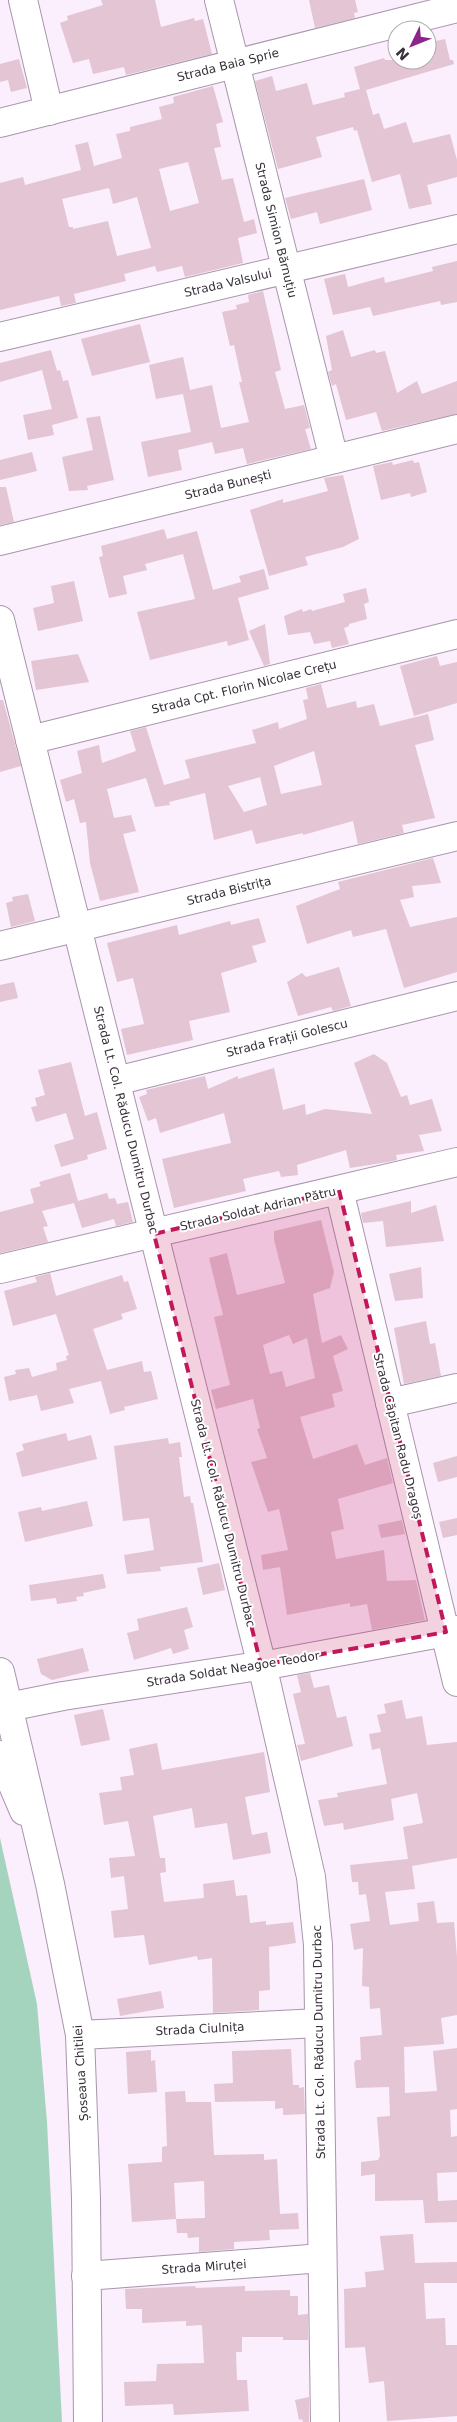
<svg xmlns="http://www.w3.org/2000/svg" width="457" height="2422" font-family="'DejaVu Sans',sans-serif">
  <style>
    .green { fill: #a5d4be }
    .building { fill: #e3c5d4; fill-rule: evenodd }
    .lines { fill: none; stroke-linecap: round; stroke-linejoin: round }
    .minor-casing { stroke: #a895ac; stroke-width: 30 }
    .major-casing { stroke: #a895ac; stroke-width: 30 }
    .minor { stroke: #fff; stroke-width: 28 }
    .major { stroke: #fff; stroke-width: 28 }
    .marked { fill: #c2185b; fill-opacity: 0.2; stroke: #c2185b; stroke-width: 4; stroke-dasharray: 10 6; stroke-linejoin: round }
    .labels { text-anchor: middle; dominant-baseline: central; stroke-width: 4; stroke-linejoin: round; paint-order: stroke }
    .street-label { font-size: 12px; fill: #372f39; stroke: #fff }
  </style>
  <rect width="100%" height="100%" fill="#fbeefd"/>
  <path class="green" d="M0,1838L37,2004L47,2122L62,2422H0Z"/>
  <g class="building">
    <path d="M101,0H155L161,27L194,18L195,21L203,19L212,54L126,75L124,67L93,74L89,59L73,63L60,23L68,20L67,16L103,5Z"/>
    <path d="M309,0H355L358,12L354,13L355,18L315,28Z"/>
    <path d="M445,39L450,60H453L454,64L366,90L373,115L379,113L384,129L406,122L413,143L450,134L457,160V177L427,185L432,204L409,209L400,174L372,182L357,130L354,131L353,127L316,137L322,157L278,169L255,81L272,76L276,91L307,83L313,105L345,97L344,93L360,89L354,67L384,58L385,60H427V43Z"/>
    <path d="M19,59L27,88L11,92L8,80L0,82V64Z"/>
    <path d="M213,86L223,122L216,124L221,147L214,148L222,180L233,178L244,222L254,219L257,233L238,238L243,263L185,277L182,266L157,272L155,266L124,274L126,281L74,294L76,303L61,306L59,296L0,310V183L23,177L25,185L81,170L75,145L88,142L94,166L122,158L116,134L130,131V127L162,119L159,107L174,103L173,97ZM188,162L199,203L170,211L159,169ZM109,188L113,204L137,197L151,248L117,256L108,221L73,229V227H69L62,199Z"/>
    <path d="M364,179L372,210L320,224L317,212L291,219L285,198Z"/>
    <path d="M457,261V302L441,305L440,301L373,316L370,307L333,315L324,279L345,274L348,287L384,277L385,283L433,271L432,267Z"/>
    <path d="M263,291L281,370L275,372L285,409L304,405L310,428L305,429L311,449L247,464L243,448L215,454L212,442L178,450L182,470L148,477L141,442L191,432L183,394L156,399L149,365L183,357L190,390L212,385L221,428L249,422L239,382H242L234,345L230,346L222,312L237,309L236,305L249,302L248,295Z"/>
    <path d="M140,324L150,362L92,376L81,339Z"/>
    <path d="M343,330L351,357L375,350L376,353L385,351L397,393L417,381L422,394L457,381V414L382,431L376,412L346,420L336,384L332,386L328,372L332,370L326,336Z"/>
    <path d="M51,350L57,371L60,370L63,381L68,380L78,418L52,425L54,435L28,440L23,415L52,409L42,370L0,382V363Z"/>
    <path d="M100,416L114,480L87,486L88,490L69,491L62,457L93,450L86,418Z"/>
    <path d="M32,452L37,471L0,480V460Z"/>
    <path d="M413,460L414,463L419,462L427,492L411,497L410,493L381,500L373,466L392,462L393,465Z"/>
    <path d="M343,475L359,539L343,547L305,557L308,565L269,576L250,510L283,499V503L328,491L324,478Z"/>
    <path d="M0,487H6L14,522L0,525Z"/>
    <path d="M164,529L167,539L197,531L213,590L241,582L239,576L264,569L269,589L238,598L249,640L228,646L227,641L150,660L137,612L195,599L183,554L145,564L147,570L123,576L127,594L109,598L99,557L103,556L101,546Z"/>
    <path d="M74,581L83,621L38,631L33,608L54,603L51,586Z"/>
    <path d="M366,588L369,602L364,604L367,619L349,624V626L344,628L349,644L332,648L330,641L314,644L310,632L288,635L284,616L302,609L303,612L311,609L312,611L345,602L343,594Z"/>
    <path d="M265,624L270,664L264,666L249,631Z"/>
    <path d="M78,654L89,682L36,690L31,661Z"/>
    <path d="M437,656L440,666L457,662V703L414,716L400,666Z"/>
    <path d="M321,684L327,708L356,701L357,708L374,704L380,726L428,714L434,740L415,745L435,818L402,825L404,833L358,844L353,821L303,835V833L256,844L252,830L214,840L205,793L169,802L170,805L155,807L146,778L107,789L114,818L131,815L136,831L123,834L139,892L100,901L90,863L86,822L80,823L74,799L66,802L60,780L82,773L77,751L99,745L102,763L136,751L130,731L146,727L164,785L190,778L185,760L256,743L252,730L278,722L279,729L307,719L303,700L308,699L306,688ZM314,751L322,785L281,794L274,766ZM260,777L267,805L244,812L228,786Z"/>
    <path d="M0,700H3L21,766L0,772Z"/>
    <path d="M433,858L441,883L412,886L414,897L400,900L410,927L457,917V972L404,988L386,929L353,937L351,930L307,944L296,906L340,889L338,882Z"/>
    <path d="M28,894L35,921L11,927L6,903L13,901L12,897Z"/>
    <path d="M259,918L266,942L252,946L257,962L221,973L230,1012L189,1021L193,1040L127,1055L121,1029L144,1024L133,978L117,982L107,943L177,925L179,935L230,921L231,925Z"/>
    <path d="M339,967L351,1006L333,1011L331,1007L298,1016L287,982L302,973L306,977Z"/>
    <path d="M14,982L18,998L0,1002V985Z"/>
    <path d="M374,1054L387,1063L401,1097L407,1095L410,1105L432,1099L442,1131L419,1135L424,1151L396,1155L397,1160L388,1162L350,1168L346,1150L297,1165L298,1175L281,1177L279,1171L243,1179L246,1191L174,1208L162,1159L231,1143L224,1113L160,1133L156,1118L148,1121L139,1097L147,1094L146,1090L205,1076L208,1089L238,1076V1079L274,1068L283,1110L305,1104L306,1115L325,1109L372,1114L354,1063Z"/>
    <path d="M71,1062L85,1116L97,1112L107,1149L87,1155L88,1159L61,1167L54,1145L74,1139L66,1113L36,1122L31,1107L37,1106L35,1098L45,1095L38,1070Z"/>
    <path d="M70,1173L78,1201L107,1193L109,1199L115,1198L117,1204L128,1202L133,1222L116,1226L114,1219L82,1228L74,1203L42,1211L48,1226L43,1227L48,1242L0,1253V1212L34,1203L30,1189L41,1186L39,1182Z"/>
    <path d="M411,1201V1213L436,1205L444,1241L386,1247L383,1221L363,1223L361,1213Z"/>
    <path d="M321,1220L334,1272L330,1288L313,1294L322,1343L341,1335L348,1349L333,1356L343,1391L332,1394L335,1407L300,1417L313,1459L357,1444L365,1465L387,1458L393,1483L338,1499L344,1529L331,1532L336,1559L384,1550L387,1581L416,1580L425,1620L372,1630L367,1604L350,1607V1603L287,1615L280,1567L263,1570L261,1555L288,1550L279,1509L268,1512L251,1462L267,1458L257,1429L260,1428L253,1399L216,1409L211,1390L230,1385L214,1317L223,1315L209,1258L227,1253L237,1295L285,1283L274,1240V1231ZM289,1335L293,1344L307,1338L315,1378L286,1387L282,1371L270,1374L263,1345Z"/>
    <path d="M421,1267L423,1298L395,1301L389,1274Z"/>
    <path d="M50,1273L56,1296L122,1275L124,1282L128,1281L137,1309L121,1314L123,1319L93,1329L107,1370L142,1361L144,1372L151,1371L158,1399L124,1407L125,1410L110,1414L101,1381L69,1389L74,1403L41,1411L37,1395L9,1401L4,1377L16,1374L15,1370L29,1368L32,1377L57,1370L56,1363L67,1360L66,1356L69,1355L56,1314L13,1326L4,1291L37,1282L35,1277Z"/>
    <path d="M426,1321L430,1344L435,1343L441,1376L404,1384L394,1328Z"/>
    <path d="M66,1433L68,1441L91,1435L97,1459L22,1477L16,1453L24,1450L22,1444Z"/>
    <path d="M168,1438L169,1444L180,1442L182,1457H179L184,1497L190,1496L191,1503H193L203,1562L160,1567L161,1571L127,1574L124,1555L154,1550L149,1518L123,1521L114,1446Z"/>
    <path d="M457,1456V1477L438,1482L433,1463Z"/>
    <path d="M87,1501L93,1526L25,1542L18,1512L41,1507L42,1511Z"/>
    <path d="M457,1518V1535L443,1538L439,1522Z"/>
    <path d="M402,1520L405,1534L381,1538L378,1525Z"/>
    <path d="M219,1563L225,1590L203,1595L197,1568Z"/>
    <path d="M103,1574L106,1588L83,1593L84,1596L76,1597L77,1601L57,1604L56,1598L31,1601L29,1585Z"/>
    <path d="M187,1607L193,1627L184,1630L189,1649L173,1654L171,1648L134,1660L127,1633L139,1630L137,1619Z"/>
    <path d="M83,1648L89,1671L52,1680L41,1674L37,1659Z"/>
    <path d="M310,1673L314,1688L329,1685L337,1718L346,1716L353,1746L301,1761L297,1745L305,1744L293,1694L301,1692L297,1675Z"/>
    <path d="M402,1700L406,1719L422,1716L427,1745L457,1742V1858L412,1866L415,1889L385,1892L390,1925L419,1921L417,1903L434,1901L437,1923L454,1922L457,1957V2015L441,2018L444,2044L404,2047L405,2093L437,2091L433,2051L457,2048V2109L450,2110L451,2137L457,2136V2172L437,2173L438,2201L457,2200V2222L425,2223L423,2200L375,2201V2174L361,2176V2162L378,2160L380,2156L377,2117L390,2116L389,2087L356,2088L354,2063L356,2060H361L360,2037L382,2035L380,2008L370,2009L369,1987L362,1986L363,1948L354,1950L350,1924L370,1921L366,1894L359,1895L358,1882H352L350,1865L408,1859L403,1827L423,1823L417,1793L391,1799L394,1820L344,1830L343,1823L324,1826L318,1800L338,1797L337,1793L387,1784L380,1748L372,1750L369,1734L381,1732L377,1715L386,1713L384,1704Z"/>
    <path d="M103,1709L110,1740L81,1746L74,1715Z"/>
    <path d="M157,1743L162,1770L264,1752L270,1792L245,1797L252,1835L267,1832L271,1853L233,1860L227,1823L195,1828L192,1808L153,1816L160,1858H165L166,1872L160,1873L164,1902L204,1898L203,1884L234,1880L236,1896L247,1895L250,1923L266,1921V1925L293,1922L296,1943L269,1947L270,1990L259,1991V2010L213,2013L212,1958L198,1960L197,1956L149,1965L144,1935L114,1938L111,1911L128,1909L124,1876L111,1878L109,1858L135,1856L128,1821L104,1825L99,1793L122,1790L120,1777L134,1775L129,1749Z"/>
    <path d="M161,1991L164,2008L120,2016L117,1999Z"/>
    <path d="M291,2049L293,2085H299V2088L304,2087L305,2114L283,2115V2108L275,2109V2101L215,2102L214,2084L233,2083L232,2051Z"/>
    <path d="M151,2050V2061L155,2060L157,2092L128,2094L126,2052Z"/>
    <path d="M185,2091L186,2102H211L214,2155L264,2154V2160L277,2159L280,2214L298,2213L299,2229L269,2230L270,2240L234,2242V2249L199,2252V2237L188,2238L187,2233H177L176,2219L132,2222L128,2164L162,2162V2147L167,2146L165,2092ZM204,2181L205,2218L176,2219L174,2183Z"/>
    <path d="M413,2234L415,2263L457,2262V2283H424L426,2319L445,2318L446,2345H457V2416L387,2421L384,2381L369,2383L365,2347L345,2348L344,2289L366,2287L365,2272L384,2270L380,2236Z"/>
    <path d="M195,2286L196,2288L245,2286V2291L290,2290V2296H298V2315L308,2314V2340H283V2337H242V2352H236L237,2380H247L249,2411L174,2415L173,2404L125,2406L124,2382L156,2381L157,2364L204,2363L202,2325L186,2326V2321L142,2323V2309H126L125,2289Z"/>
    <path d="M309,2397V2422H303L302,2419L299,2420L295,2400Z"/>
  </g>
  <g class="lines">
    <defs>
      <g id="minor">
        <path d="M23,0L49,111"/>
        <path d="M219,0L334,459"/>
        <path d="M0,123L457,8"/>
        <path d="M0,337L457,229"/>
        <path d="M0,541L457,429"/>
        <path d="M0,620L266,1682L311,1877L318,1945L325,2422"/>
        <path d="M30,740L457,634"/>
        <path d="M0,946L457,836"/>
        <path d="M116,1081L457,996"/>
        <path d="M339,1190L457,1682"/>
        <path d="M0,1269L457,1162"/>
        <path d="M390,1403L457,1388"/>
        <path d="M0,1712L8,1707L63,1696L278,1663L457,1630"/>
        <path d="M0,1755L24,1811"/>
        <path d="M80,2035L319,2023"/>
        <path d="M86,2276L322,2258"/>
      </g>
      <path id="major" d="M0,1672L50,1884L80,2035L86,2198L88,2422"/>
    </defs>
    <use href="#minor" class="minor-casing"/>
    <use href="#major" class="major-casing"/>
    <use href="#minor" class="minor"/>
    <use href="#major" class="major"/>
  </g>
  <path class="marked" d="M339,1190L446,1632L261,1665L154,1234Z"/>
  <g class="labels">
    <g class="street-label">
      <text transform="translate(228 65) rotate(-14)">Strada Baia Sprie</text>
      <text transform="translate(276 230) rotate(76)">Strada Simion Bărnuțiu</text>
      <text transform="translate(228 283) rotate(-13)">Strada Valsului</text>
      <text transform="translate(228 485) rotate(-14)">Strada Bunești</text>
      <text transform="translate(244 687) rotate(-14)">Strada Cpt. Florin Nicolae Crețu</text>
      <text transform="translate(229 891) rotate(-14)">Strada Bistrița</text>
      <text transform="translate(287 1038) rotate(-14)">Strada Frații Golescu</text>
      <text transform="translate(126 1120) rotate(76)">Strada Lt. Col. Răducu Dumitru Durbac</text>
      <text transform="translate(258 1209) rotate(-13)">Strada Soldat Adrian Pătru</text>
      <text transform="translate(398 1436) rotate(76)">Strada Căpitan Radu Dragoș</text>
      <text transform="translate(223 1513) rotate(76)">Strada Lt. Col. Răducu Dumitru Durbac</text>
      <text transform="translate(233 1669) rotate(-9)">Strada Soldat Neagoe Teodor</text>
      <text transform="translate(200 2029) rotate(-3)">Strada Ciulnița</text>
      <text transform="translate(319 2042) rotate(-91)">Strada Lt. Col. Răducu Dumitru Durbac</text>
      <text transform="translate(81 2073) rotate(-94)">Șoseaua Chitilei</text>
      <text transform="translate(204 2267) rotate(-4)">Strada Miruței</text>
    </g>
  </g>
  <g transform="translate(412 45) rotate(227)"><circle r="24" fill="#ffffff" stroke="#afacb0"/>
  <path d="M0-4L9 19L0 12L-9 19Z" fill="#8d2489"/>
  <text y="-8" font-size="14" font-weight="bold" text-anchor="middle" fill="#372f39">N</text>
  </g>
</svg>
